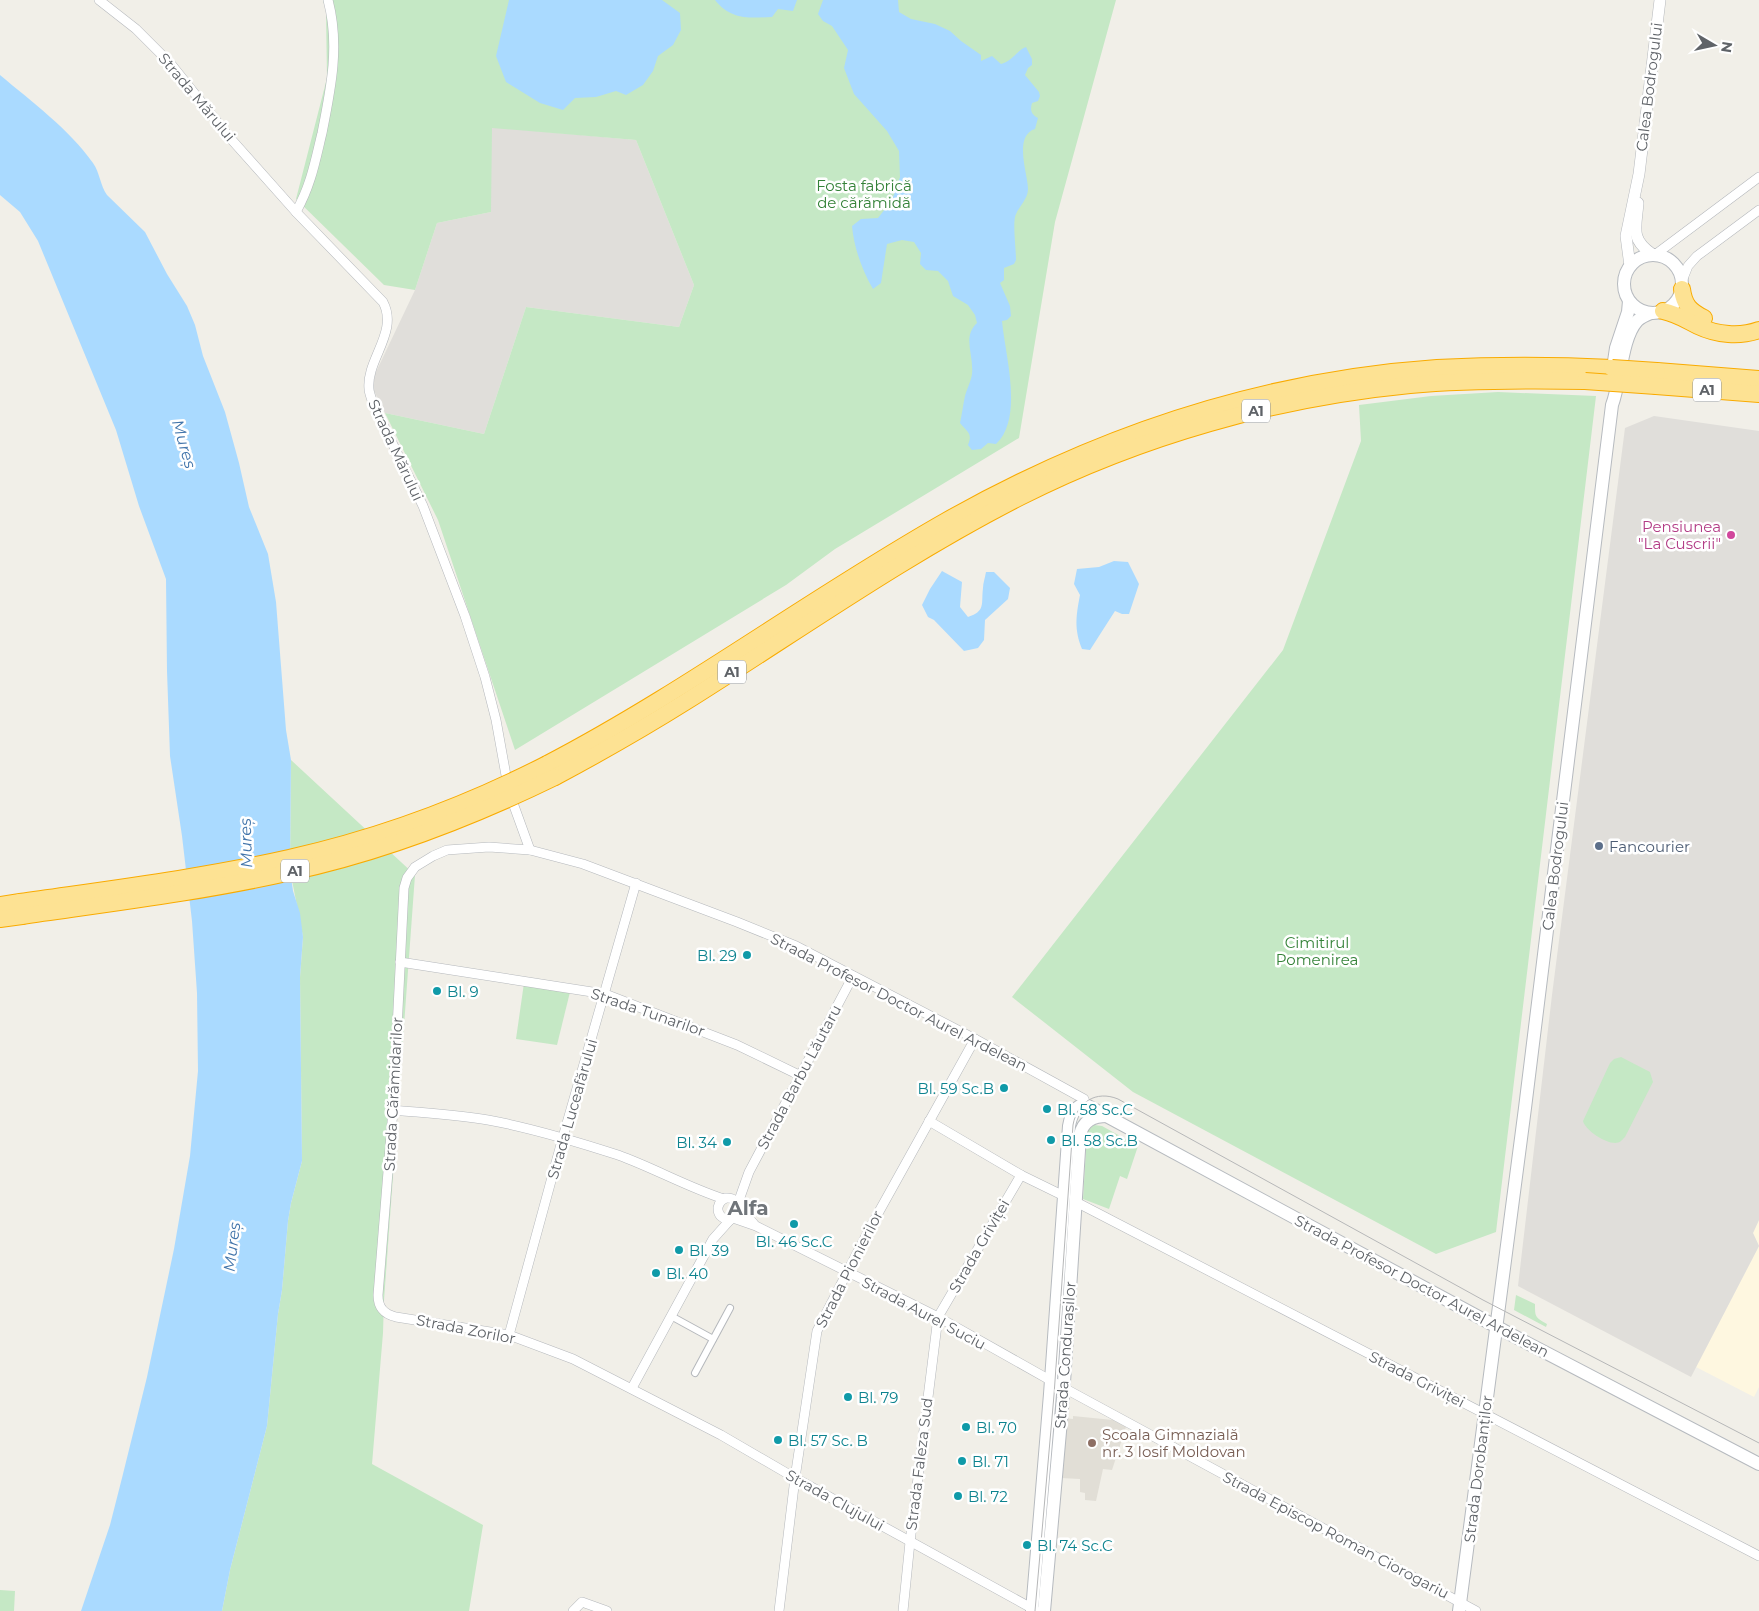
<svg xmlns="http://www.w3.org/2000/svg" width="1759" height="1611" font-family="Montserrat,sans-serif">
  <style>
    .commercial { fill: #fef7e0 }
    .industrial { fill: #e0deda }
    .education { fill: #e1ded6 }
    .green { fill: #c5e8c5 }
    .water { fill: #aadaff }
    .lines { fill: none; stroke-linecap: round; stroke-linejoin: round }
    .pedestrian-casing { stroke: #b5b8bc; stroke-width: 8 }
    .minor-casing { stroke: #b5b8bc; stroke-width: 10 }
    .tertiary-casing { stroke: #b5b8bc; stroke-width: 12 }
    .secondary-casing { stroke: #b6babf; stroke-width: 14 }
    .motorway-casing { stroke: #f9ab00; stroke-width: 18 }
    .pedestrian { stroke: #fff; stroke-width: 6 }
    .minor { stroke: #fff; stroke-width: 9 }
    .tertiary { stroke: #fff; stroke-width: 11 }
    .secondary { stroke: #fff; stroke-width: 12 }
    .motorway { stroke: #fde293; stroke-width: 16 }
    .tram { stroke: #b6b7b8; stroke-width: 1 }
    .motorway-bridge-casing { stroke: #f9ab00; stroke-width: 18; stroke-linecap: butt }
    .motorway-bridge { stroke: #fde293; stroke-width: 16 }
    .hotel-dot { fill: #d1479c; stroke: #fff; stroke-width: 2 }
    .service-dot { fill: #5c6f8a; stroke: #fff; stroke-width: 2 }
    .culture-dot { fill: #0f9aa8; stroke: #fff; stroke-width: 2 }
    .education-dot { fill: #8d6e63; stroke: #fff; stroke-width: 2 }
    .labels { text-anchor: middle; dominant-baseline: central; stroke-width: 5; stroke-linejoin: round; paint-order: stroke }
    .shield { fill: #fff; stroke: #8f9295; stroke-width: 1 }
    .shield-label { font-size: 14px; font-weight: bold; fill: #5f6368 }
    .street-label { font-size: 15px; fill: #5f6368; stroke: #fff }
    .park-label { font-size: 15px; fill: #348238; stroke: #fff }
    .hotel-label { font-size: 15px; fill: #b23c85; stroke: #fff; text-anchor: end }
    .service-label { font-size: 15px; fill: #4e5e75; stroke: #fff; text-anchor: start }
    .culture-label { font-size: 15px; fill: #0d838f; stroke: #fff; text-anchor: start }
    .education-label { font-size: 15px; fill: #785e54; stroke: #fff; text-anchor: start }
    .water-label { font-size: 16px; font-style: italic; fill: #4174aa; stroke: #fff }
    .district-label { font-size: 20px; font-weight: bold; fill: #70757a; stroke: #fff }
  </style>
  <rect width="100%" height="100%" fill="#f1efe8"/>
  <path class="commercial" d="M1759,1220V1387L1754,1397L1696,1367L1759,1246L1753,1233Z"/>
  <g class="industrial">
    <path d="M491,127L636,140L694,285L679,327L526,307L484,434L385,413L373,389L375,374L415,290L437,223L491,212Z"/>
    <path d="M1654,416L1759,431V1220L1753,1233L1759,1246L1691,1377L1518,1286L1552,995L1625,428Z"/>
  </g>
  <path class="education" d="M1073,1416L1113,1420L1126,1427L1112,1470L1103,1469L1096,1501L1085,1500V1493L1080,1492V1479L1061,1478L1065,1418L1073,1419Z"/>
  <g class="green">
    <path d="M323,0H1116L1055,222L1019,438L835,549L786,585L515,750L438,520L385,413L484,434L526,307L679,327L694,285L636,140L492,128L491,212L437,223L415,290L384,285L296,199L327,78L326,10Z"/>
    <path d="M1498,392L1596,396L1496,1232L1436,1254L1133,1092L1012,997L1283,650L1361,441L1359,405L1431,396Z"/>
    <path d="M291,760L415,875L384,1300L383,1333L372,1464L483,1525L469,1611H222L230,1570L267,1426L278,1314L282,1290L288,1221L291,1203L302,1161L300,977L303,937L290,870Z"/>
    <path d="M524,983L570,992L557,1045L516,1039Z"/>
    <path d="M1621,1057L1650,1072L1653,1082L1625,1137C1622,1140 1620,1143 1615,1143C1605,1143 1585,1130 1583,1121L1610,1063L1614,1059Z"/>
    <path d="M1094,1125L1102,1126L1138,1146L1127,1179L1120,1176L1109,1209L1083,1199L1087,1133L1089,1129Z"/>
    <path d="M1516,1295L1535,1304C1535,1317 1535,1317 1547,1324L1546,1327L1514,1310Z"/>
    <path d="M0,1590L15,1591L14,1611H0Z"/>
  </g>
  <g class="water">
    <path d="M509,0H662L680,13L681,30L673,45L658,56L653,71L643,85L626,95L616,91L596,97L575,98L563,110L540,103L506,82L496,56Z"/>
    <path d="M715,0H797L793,11L778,9L772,17C748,18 731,20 715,0Z"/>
    <path d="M823,0H898L899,12L911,19L935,24L950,31L961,41L981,55V61L992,56L1001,64C1014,60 1017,50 1026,47L1032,59V65L1028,68L1025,75L1039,92L1040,96L1038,101L1032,103C1030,110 1031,114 1038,118L1035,129C1013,136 1028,174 1028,189C1028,200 1017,208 1015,217C1013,227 1016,249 1016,260L1014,264L1004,268V280L1000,283L1010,306L1011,316L1007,320L1002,321C1005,355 1024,418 996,444L988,443L981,449L972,450L968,445C973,433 967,432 960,423C962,414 963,405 965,396C967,389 971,381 972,374C974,354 962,337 977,323L975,315L968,305L953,296L948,281L938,271L926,270L920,264L921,253L914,242L902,240L887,244L881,283L873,289C862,270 854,248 852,226L861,219L878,218L892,200L900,177L899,151L887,131L854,94L844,68L848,50L832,26L823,21L818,14Z"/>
    <path d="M0,75C32,102 69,129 93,163C100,173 100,185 107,195L145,232L167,274L187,306L195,325L203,356L225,412L239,463L249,507L268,554L276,602L286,730L291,760L290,870L293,891L300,913L303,937L300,977L302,1161L291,1203L288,1221L282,1290L278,1314L267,1426L230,1570L222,1611H81L110,1525L122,1478L147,1377L174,1249L190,1156L198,1071L197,993L192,921L182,836L170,756L167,671L166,579L139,506L116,430L38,241L20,212L0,195Z"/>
    <path d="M1114,561L1128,562L1139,584L1129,614H1122L1115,611L1090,650L1082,649C1074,629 1076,616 1080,595L1074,584L1077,569L1099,567Z"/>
    <path d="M942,571L962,582L960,607L968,617C986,611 981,604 983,588C983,583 985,578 986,572H994L1010,588L1008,599L985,620L984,640L978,648L964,651L934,620L928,617L922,605L930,589Z"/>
  </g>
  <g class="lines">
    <defs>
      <g id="pedestrian">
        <path d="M671,1316L713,1339"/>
        <path d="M695,1373L730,1308"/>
      </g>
      <g id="minor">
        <path d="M99,0L136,29L171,64L231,139L296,212L383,302C399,332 366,360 369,389C369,393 372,399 373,404L423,506L465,616L485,677L496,720L509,792L530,850"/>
        <path d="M296,212C311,185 315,162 322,133C331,88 340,45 328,0"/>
        <path d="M1656,254L1759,177"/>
        <path d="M1682,281L1688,266L1697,256L1759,210"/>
        <path d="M400,962L605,994L737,1045L799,1075"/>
        <path d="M393,1110C425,1113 457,1115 488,1120C532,1128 575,1141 618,1155C654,1168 687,1187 724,1199"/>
        <path d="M929,1121L1021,1175L1064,1196"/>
        <path d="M1076,1202L1759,1556"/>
        <path d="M738,1203L749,1172L853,976"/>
        <path d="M740,1208L737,1216L730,1220C716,1218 714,1205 725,1198C735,1197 736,1202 740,1209C743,1214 750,1219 754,1224"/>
        <path d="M733,1218L756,1226L938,1317L1064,1388L1476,1611"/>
        <path d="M509,1335L563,1137L636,883"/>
        <path d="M632,1388L713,1239L730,1220"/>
        <path d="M1035,1610L795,1478L721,1435L573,1359L509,1335L396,1317C384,1314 378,1308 378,1295L393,1110L404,888L407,878L415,867L433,856L447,850L489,847L530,850L583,864L737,922L796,946L975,1039L1084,1099L1086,1105"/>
        <path d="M573,1611L582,1602L607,1611"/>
        <path d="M779,1611L795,1478L817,1331L871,1226L975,1039"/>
        <path d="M903,1611L910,1542L938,1317L1021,1175"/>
      </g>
      <g id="tertiary">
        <path d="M1638,203C1636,228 1630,239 1652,254"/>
        <path d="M1630,266L1626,236L1639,174L1660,0"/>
      </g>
      <g id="secondary">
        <circle cx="1653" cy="284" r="29"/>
        <path d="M1612,375L1616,348L1628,312L1629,301"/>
        <path d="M1032,1611L1050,1394L1069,1126C1071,1115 1076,1102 1088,1106L1510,1334L1759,1464"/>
        <path d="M1044,1611L1063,1398L1080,1135C1083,1121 1093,1116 1107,1116"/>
        <path d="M1459,1611L1525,1108L1612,405C1621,382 1621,339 1637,321C1641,317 1646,315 1651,313"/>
      </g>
      <g id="motorway">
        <path d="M1682,289C1684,305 1690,311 1704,318"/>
        <path d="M1663,311C1677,314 1686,320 1698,326C1717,335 1740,337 1759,330"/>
        <path d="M1657,371L1759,379"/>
        <path d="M1656,386L1759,394"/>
        <path d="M547,764C685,692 810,598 946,521C1098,435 1262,380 1437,368C1495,365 1554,365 1612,368"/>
        <path d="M555,777C600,753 644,728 687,701C797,632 904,556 1020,497C1141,436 1275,398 1410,385C1468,380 1527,380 1585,381"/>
        <path d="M0,905L20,902"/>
        <path d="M0,919L22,916"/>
      </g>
    </defs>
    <use href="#pedestrian" class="pedestrian-casing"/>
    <use href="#minor" class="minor-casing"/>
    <use href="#tertiary" class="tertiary-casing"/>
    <use href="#secondary" class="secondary-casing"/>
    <use href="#motorway" class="motorway-casing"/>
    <use href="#pedestrian" class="pedestrian"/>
    <use href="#minor" class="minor"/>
    <use href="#tertiary" class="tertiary"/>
    <use href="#secondary" class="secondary"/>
    <use href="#motorway" class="motorway"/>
    <path class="tram" d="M1035,1611L1054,1395L1073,1125C1077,1102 1096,1090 1118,1099L1483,1300L1759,1443"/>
    <defs>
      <g id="motorway-bridge">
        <path d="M1612,368L1657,371"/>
        <path d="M1585,381L1656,386"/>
        <path d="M20,902C110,889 200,878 289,858C378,838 465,806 547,764"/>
        <path d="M22,916C112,903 203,892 291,872C383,852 471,818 555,777"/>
      </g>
    </defs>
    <use href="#motorway-bridge" class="motorway-bridge-casing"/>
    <use href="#motorway-bridge" class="motorway-bridge"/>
  </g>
  <circle class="hotel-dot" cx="1731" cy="535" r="5"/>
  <circle class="service-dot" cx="1599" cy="846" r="5"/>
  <g class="culture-dot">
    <circle cx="747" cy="955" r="5"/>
    <circle cx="437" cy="991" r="5"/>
    <circle cx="1004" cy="1088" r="5"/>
    <circle cx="1047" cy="1109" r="5"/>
    <circle cx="1051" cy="1140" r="5"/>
    <circle cx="727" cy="1142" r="5"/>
    <circle cx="794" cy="1224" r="5"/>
    <circle cx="679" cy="1250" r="5"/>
    <circle cx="656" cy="1273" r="5"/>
    <circle cx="848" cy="1397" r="5"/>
    <circle cx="966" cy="1427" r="5"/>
    <circle cx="778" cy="1440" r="5"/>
    <circle cx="962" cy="1461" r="5"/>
    <circle cx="958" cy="1496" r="5"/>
    <circle cx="1027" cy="1545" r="5"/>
  </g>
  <circle class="education-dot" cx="1092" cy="1443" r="5"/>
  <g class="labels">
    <g class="shield">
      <rect x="1693" y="378.5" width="28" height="23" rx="4"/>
      <rect x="1242" y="399.5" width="28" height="23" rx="4"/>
      <rect x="718" y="660.5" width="28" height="23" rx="4"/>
      <rect x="281" y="859.5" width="28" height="23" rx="4"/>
    </g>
    <g class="shield-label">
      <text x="1707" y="390">A1</text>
      <text x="1256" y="411">A1</text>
      <text x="732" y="672">A1</text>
      <text x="295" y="871">A1</text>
    </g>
    <g class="street-label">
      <text transform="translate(1649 87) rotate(-83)">Calea Bodrogului</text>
      <text transform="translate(197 97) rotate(50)">Strada Mărului</text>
      <text transform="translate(396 450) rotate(65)">Strada Mărului</text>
      <text transform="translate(1555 866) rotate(-83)">Calea Bodrogului</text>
      <text transform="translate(899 1002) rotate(27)">Strada Profesor Doctor Aurel Ardelean</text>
      <text transform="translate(648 1012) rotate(19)">Strada Tunarilor</text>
      <text transform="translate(799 1077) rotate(-62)">Strada Barbu Lăutaru</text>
      <text transform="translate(393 1094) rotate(-87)">Strada Cărămidarilor</text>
      <text transform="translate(572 1109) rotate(-74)">Strada Luceafărului</text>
      <text transform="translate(979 1246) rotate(-60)">Strada Griviței</text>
      <text transform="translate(849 1269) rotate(-63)">Strada Pionierilor</text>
      <text transform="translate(1422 1286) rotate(28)">Strada Profesor Doctor Aurel Ardelean</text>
      <text transform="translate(924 1313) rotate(28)">Strada Aurel Suciu</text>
      <text transform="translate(466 1329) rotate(11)">Strada Zorilor</text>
      <text transform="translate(1065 1355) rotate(-86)">Strada Condurașilor</text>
      <text transform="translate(1417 1379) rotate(27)">Strada Griviței</text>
      <text transform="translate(919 1464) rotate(-83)">Strada Faleza Sud</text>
      <text transform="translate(1478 1469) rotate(-83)">Strada Dorobanților</text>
      <text transform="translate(835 1500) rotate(29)">Strada Clujului</text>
      <text transform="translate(1336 1535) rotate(28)">Strada Episcop Roman Ciorogariu</text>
    </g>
    <g class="park-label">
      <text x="864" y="185">Fosta fabrică<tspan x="864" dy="17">de cărămidă</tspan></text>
      <text x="1317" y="942">Cimitirul<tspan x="1317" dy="17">Pomenirea</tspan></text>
    </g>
    <g class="hotel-label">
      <text x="1721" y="526">Pensiunea<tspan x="1721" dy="17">"La Cuscrii"</tspan></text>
    </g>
    <g class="service-label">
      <text x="1609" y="846">Fancourier</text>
    </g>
    <g class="culture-label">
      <text x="737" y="955" text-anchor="end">Bl. 29</text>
      <text x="447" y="991">Bl. 9</text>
      <text x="994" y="1088" text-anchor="end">Bl. 59 Sc.B</text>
      <text x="1057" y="1109">Bl. 58 Sc.C</text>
      <text x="1061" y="1140">Bl. 58 Sc.B</text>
      <text x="717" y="1142" text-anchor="end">Bl. 34</text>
      <text x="794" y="1241" text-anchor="middle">Bl. 46 Sc.C</text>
      <text x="689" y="1250">Bl. 39</text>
      <text x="666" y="1273">Bl. 40</text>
      <text x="858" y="1397">Bl. 79</text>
      <text x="976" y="1427">Bl. 70</text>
      <text x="788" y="1440">Bl. 57 Sc. B</text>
      <text x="972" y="1461">Bl. 71</text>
      <text x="968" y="1496">Bl. 72</text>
      <text x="1037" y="1545">Bl. 74 Sc.C</text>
    </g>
    <g class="education-label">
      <text x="1102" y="1434">Școala Gimnazială<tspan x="1102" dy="17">nr. 3 Iosif Moldovan</tspan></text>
    </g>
    <g class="water-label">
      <text transform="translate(184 444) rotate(74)">Mureș</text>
      <text transform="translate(246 843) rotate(-92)">Mureș</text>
      <text transform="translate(232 1247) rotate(-83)">Mureș</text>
    </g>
    <g class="district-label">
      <text x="748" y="1208">Alfa</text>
    </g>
  </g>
  <g transform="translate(1714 45) rotate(99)" stroke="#ffffff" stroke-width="4" paint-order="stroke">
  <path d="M0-4L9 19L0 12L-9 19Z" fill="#5f6368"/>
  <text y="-8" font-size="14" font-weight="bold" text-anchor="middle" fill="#5f6368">N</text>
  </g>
</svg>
